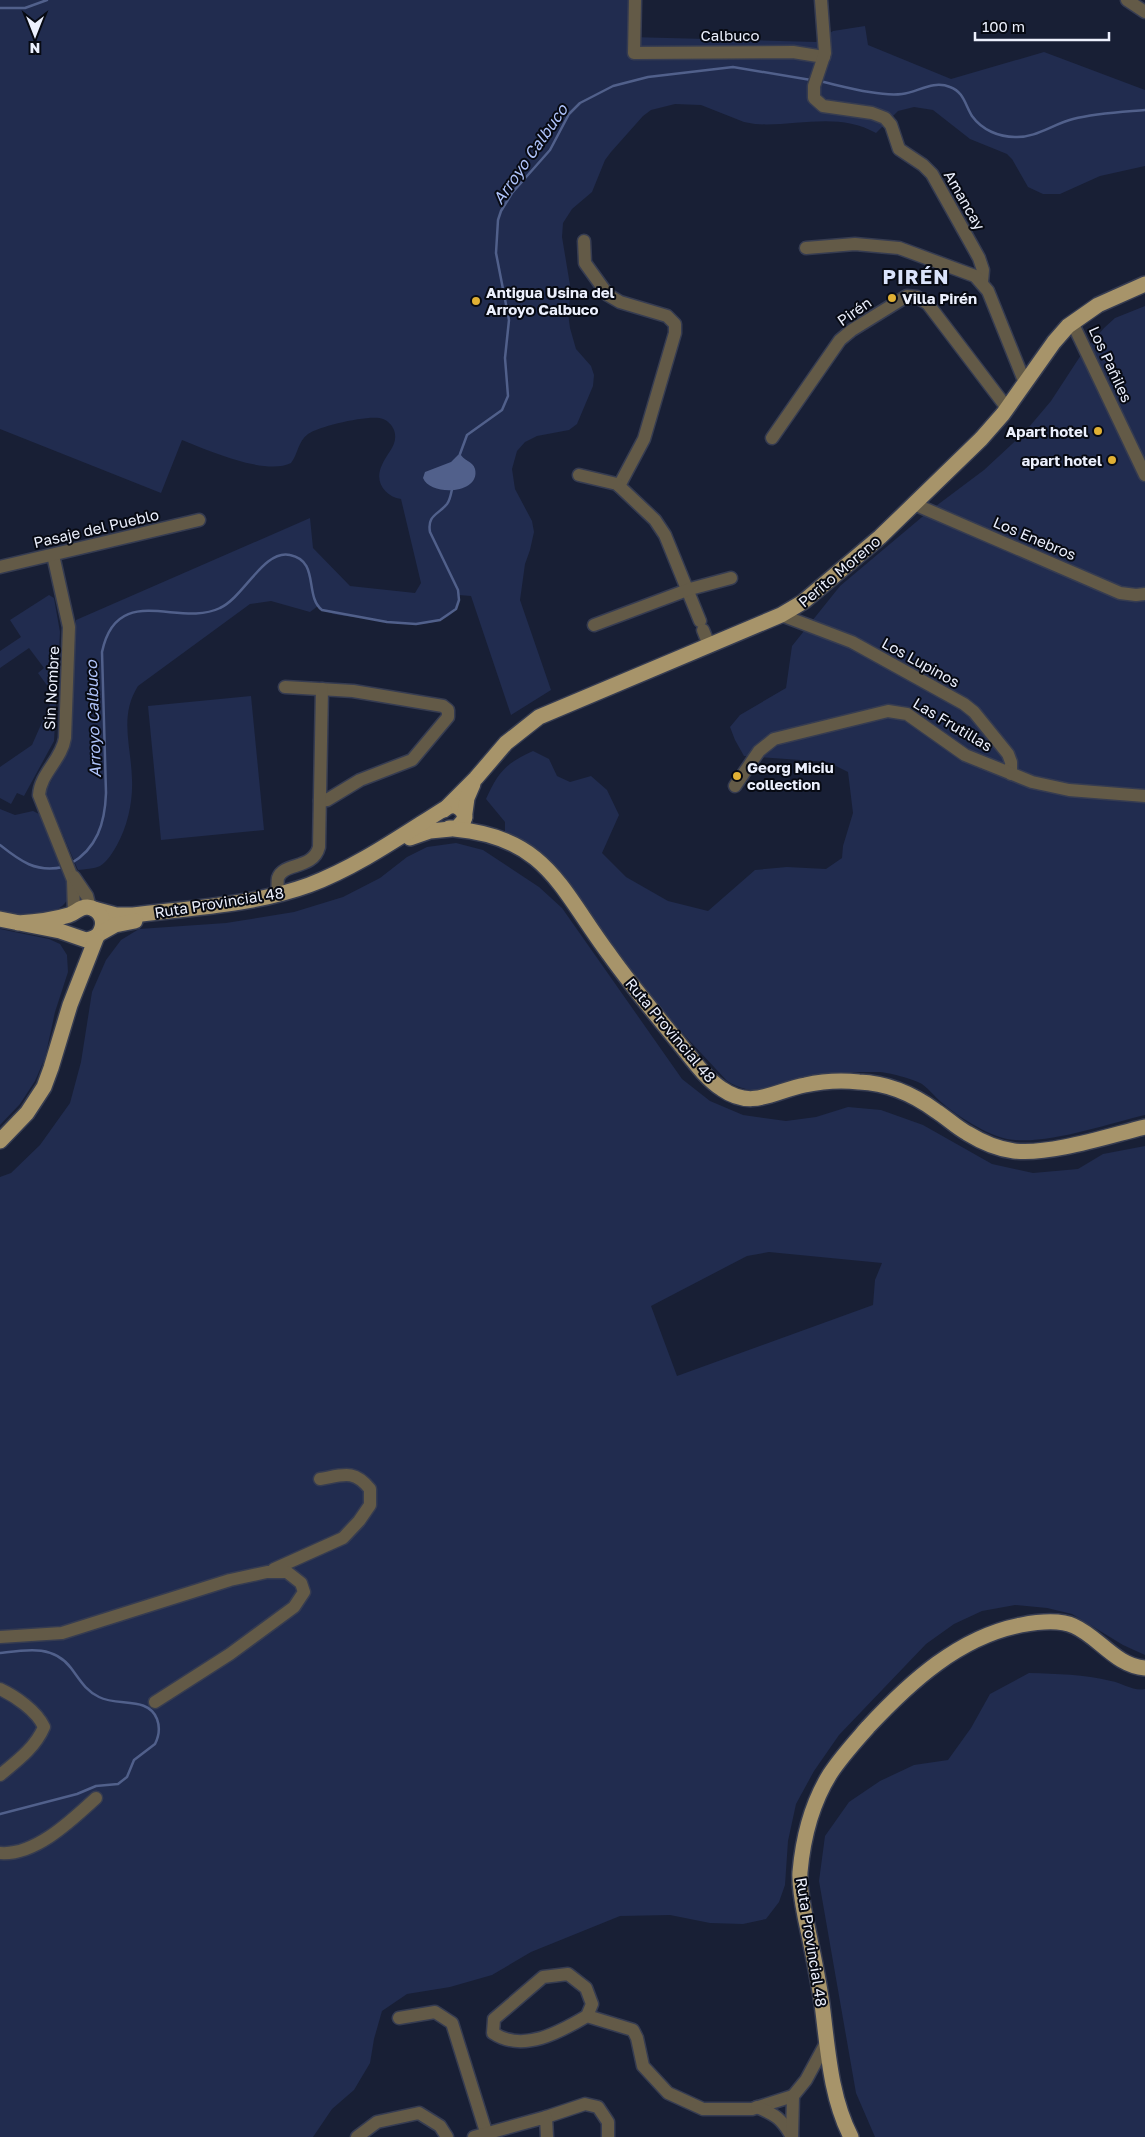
<svg xmlns="http://www.w3.org/2000/svg" width="1145" height="2137" font-family="'Golos Text',sans-serif">
  <style>
    .green { fill: #212c4f; fill-rule: evenodd }
    .water { fill: #51608b }
    .lines { fill: none; stroke-linecap: round; stroke-linejoin: round }
    .stream { stroke: #51608b; stroke-width: 2.5 }
    .minor-casing { stroke: #363c51; stroke-width: 15 }
    .major-casing { stroke: #363c51; stroke-width: 18 }
    .minor { stroke: #635a47; stroke-width: 12 }
    .major { stroke: #a7946a; stroke-width: 15 }
    .poi-dot { fill: #e0b034; stroke: #070a13; stroke-width: 2 }
    .labels { text-anchor: middle; dominant-baseline: central; stroke-width: 4; stroke-linejoin: round; paint-order: stroke }
    .street-label { font-size: 15px; fill: #ecf0fd; stroke: #070a13 }
    .poi-label { font-size: 15px; font-weight: bold; fill: #ecf0fd; stroke: #070a13; text-anchor: start }
    .water-label { font-size: 16px; font-style: italic; fill: #afc3fa; stroke: #070a13 }
    .district-label { font-size: 20px; font-weight: bold; letter-spacing: 1px; fill: #dae3fb; stroke: #070a13 }
  </style>
  <rect width="100%" height="100%" fill="#181f35"/>
  <g class="green">
    <path d="M0,0H631L630,37L816,42L833,31L865,26L868,45L951,79L1044,52L1145,90V166L1100,176L1060,194H1043L1028,187L1012,159L1007,154L970,139L933,110L914,107L898,111L876,133C838,111 795,127 755,124L744,122L701,105L675,104L651,110L643,116L611,152L605,160L592,192L572,209L563,223L562,237L571,291L568,313L570,328L576,349L591,366L594,375L593,386L577,424L569,430L537,436L525,442L517,451L512,469L515,489L532,521L534,532L530,550L525,564L520,600L551,690L511,715L471,596L459,595C459,637 388,622 362,618C349,616 328,616 318,606L310,612L271,601L250,604L138,686C119,716 131,745 132,779C133,801 128,825 117,845C113,852 107,862 100,866C94,869 85,869 78,870L45,793L70,744L76,620L310,518L313,548L350,586L415,593L421,583L401,499C384,496 374,481 382,465C387,452 399,445 394,430C392,425 388,421 383,419C371,414 320,426 308,434C298,441 298,454 291,463C266,476 207,450 182,440L161,493L0,429Z"/>
    <path d="M1145,306V1115C1107,1124 1044,1146 1007,1139C987,1135 957,1116 941,1102C935,1097 929,1089 922,1084C913,1079 888,1072 878,1072C856,1072 835,1072 814,1077C780,1084 760,1101 727,1081L609,954L571,891L505,840V822L486,799C498,772 506,763 533,751L549,759L557,776L570,782L591,776L607,790L619,815L602,853L626,877L668,901L708,911L755,870L787,867L826,869L842,858L843,846L853,813L848,772L828,762L744,756L735,740L730,727L740,715L786,688L792,646L840,586L928,512L984,470L1024,433L1051,401L1081,355L1104,328L1115,318Z"/>
    <path d="M49,595L54,598L60,632L54,741L24,796L17,793L11,804L0,798V767L32,745L54,695L38,673L44,668L29,648L0,668V651L21,637L10,620Z"/>
    <path d="M251,696L264,830L161,840L148,706Z"/>
    <path d="M0,809L15,815L33,811L41,815L67,880V900C57,919 18,917 0,914Z"/>
    <path d="M456,843L483,850L539,887L562,908L682,1079L710,1101L743,1115L786,1121L816,1117L848,1107L881,1110L923,1125L992,1164L1033,1173L1078,1169L1103,1154L1145,1146V1655L1123,1645L1072,1614L1047,1608L1015,1605L982,1611L954,1624L926,1644L839,1735L814,1771L796,1804L788,1841L785,1885L779,1902L766,1919L743,1924L710,1923L670,1915L620,1916L531,1952L492,1975L450,1987L407,1994L382,2011L374,2039L370,2063L354,2090L332,2109L313,2137H0V1177L11,1173L40,1145L70,1103L81,1062L92,992L106,960L121,940L139,929L226,923L294,912L343,897L380,878L407,857L427,847ZM769,1252L882,1263L875,1280L873,1305L677,1376L651,1306L747,1256Z"/>
    <path d="M0,929L49,939L60,944L67,955L68,972L55,1012L45,1058L35,1081L20,1104L0,1125Z"/>
    <path d="M1029,1673C1057,1674 1084,1674 1111,1681C1122,1683 1135,1692 1145,1689V2137H875L856,2093L819,1881L825,1836L849,1802L880,1781L914,1765L948,1760L971,1728L990,1694Z"/>
  </g>
  <path class="water" d="M460,453C463,461 473,461 475,469C481,494 431,497 423,478L425,472L451,462Z"/>
  <g class="lines">
    <g class="stream">
      <path d="M0,8H25L47,0"/>
      <path d="M819,81C842,86 880,97 902,94C918,92 933,80 950,87C964,92 965,105 972,116C982,130 999,137 1015,137C1036,138 1053,124 1073,119C1096,113 1121,112 1145,110"/>
      <path d="M460,454L467,435L502,410L508,396L505,358L509,320L496,253L498,220L501,211L512,193L550,150L569,114L580,103L613,86L648,77L733,67L811,80"/>
      <path d="M0,845C20,861 36,873 63,867"/>
      <path d="M70,864C97,849 105,823 106,793L102,652C117,581 179,628 220,608C244,597 264,549 290,555C320,561 304,596 322,610L387,622L416,624L440,620L456,609L459,600L458,590L430,532C427,515 438,515 447,504C450,500 451,494 452,489"/>
      <path d="M0,1653C25,1650 53,1644 71,1668C80,1680 85,1690 99,1697C118,1707 148,1696 157,1719C160,1727 159,1736 155,1744L134,1760L127,1777L118,1784L96,1786L77,1794L0,1814"/>
    </g>
    <defs>
      <g id="minor">
        <path d="M635,0L634,53L793,52L824,57"/>
        <path d="M821,0L825,53L814,86V98L823,106L872,113L885,118L891,125L899,149L923,165L932,174L979,258L983,270L982,282"/>
        <path d="M1127,0L1145,12"/>
        <path d="M584,241L585,263L608,295L620,302L667,316L675,324V333L644,439L619,486"/>
        <path d="M806,248L855,244L899,248L975,276L988,291L1025,383"/>
        <path d="M1072,322L1145,475"/>
        <path d="M772,438L840,340L852,330L907,296L917,297L928,304L1007,408"/>
        <path d="M579,475L617,484L655,520L665,535L700,621"/>
        <path d="M914,504L1120,593L1136,595L1145,594"/>
        <path d="M53,555L69,627L65,738C62,759 40,774 39,795L73,880L74,912"/>
        <path d="M0,567L199,520"/>
        <path d="M781,615L852,642L964,704L974,712L1008,754L1011,762V774"/>
        <path d="M594,625L690,589L731,578"/>
        <path d="M703,630L709,645"/>
        <path d="M285,687L353,691L443,706L448,710V717L412,760L360,780L327,800L320,801"/>
        <path d="M735,786L759,751L774,739L888,711L907,714L965,755L1032,782L1069,790L1145,796"/>
        <path d="M74,877L87,896L90,908"/>
        <path d="M278,894C278,889 277,883 278,878C283,862 313,870 319,847L322,689"/>
        <path d="M274,1569L343,1538L359,1521L370,1505V1489C354,1469 343,1475 320,1479"/>
        <path d="M0,1637L62,1633L230,1580L267,1572H287L301,1583L304,1592L294,1607L230,1654L155,1702"/>
        <path d="M0,1689C15,1696 37,1711 44,1727C35,1748 17,1761 0,1775"/>
        <path d="M0,1853C35,1856 72,1820 96,1798"/>
        <path d="M587,2016L592,2004L586,1988L568,1974L543,1977L494,2019L493,2033C523,2053 560,2032 587,2016L633,2030L637,2038L643,2066L668,2093L703,2109H752L793,2096"/>
        <path d="M399,2018L435,2012L452,2023L486,2132L490,2137"/>
        <path d="M757,2107C776,2115 782,2119 792,2137"/>
        <path d="M546,2117L585,2104L598,2107L608,2122V2137"/>
        <path d="M357,2137L377,2122L419,2113L440,2126L447,2137"/>
        <path d="M474,2137L546,2117L547,2137"/>
        <path d="M792,2137L793,2096L806,2080L826,2043"/>
      </g>
      <g id="major">
        <path d="M447,807L476,778L506,743L539,717L781,615L803,602L880,537L981,439L1003,414L1054,342L1068,326L1098,305L1145,284"/>
        <path d="M444,810C452,802 462,806 465,817"/>
        <path d="M449,828H457L464,820L467,798L473,784"/>
        <path d="M454,829C547,837 561,890 609,954C631,985 655,1014 679,1043C692,1059 705,1078 722,1089C752,1110 774,1091 805,1085C823,1081 841,1080 859,1082C888,1083 913,1094 936,1111C947,1118 956,1127 967,1133C980,1141 998,1149 1014,1151C1051,1155 1108,1136 1145,1127"/>
        <path d="M410,838L430,831L451,829"/>
        <path d="M94,909L116,915H133C191,908 254,905 309,885C357,867 401,836 444,809"/>
        <path d="M0,919L60,931L86,940C92,939 99,937 101,930C106,919 98,908 87,907C79,907 76,913 69,915C53,920 35,922 18,923"/>
        <path d="M99,934L115,925L135,921"/>
        <path d="M0,1141L27,1113L44,1087L51,1068L70,1005L97,936"/>
        <path d="M851,2137C830,2096 828,2049 822,2004C818,1976 812,1949 806,1921C803,1906 799,1888 800,1872C803,1838 812,1803 830,1774C841,1757 855,1742 868,1727C910,1682 959,1637 1021,1625C1037,1622 1059,1619 1074,1626C1099,1637 1116,1666 1145,1668"/>
      </g>
    </defs>
    <use href="#minor" class="minor-casing"/>
    <use href="#major" class="major-casing"/>
    <use href="#minor" class="minor"/>
    <use href="#major" class="major"/>
  </g>
  <g class="poi-dot">
    <circle cx="892" cy="298" r="5"/>
    <circle cx="476" cy="301" r="5"/>
    <circle cx="1098" cy="431" r="5"/>
    <circle cx="1112" cy="460" r="5"/>
    <circle cx="737" cy="776" r="5"/>
  </g>
  <g class="labels">
    <g class="street-label">
      <text x="730" y="35">Calbuco</text>
      <text transform="translate(965 200) rotate(60)">Amancay</text>
      <text transform="translate(854 311) rotate(-35)">Pirén</text>
      <text transform="translate(1111 364) rotate(65)">Los Pañiles</text>
      <text transform="translate(96 528) rotate(-13)">Pasaje del Pueblo</text>
      <text transform="translate(1035 538) rotate(23)">Los Enebros</text>
      <text transform="translate(839 571) rotate(-40)">Perito Moreno</text>
      <text transform="translate(921 662) rotate(29)">Los Lupinos</text>
      <text transform="translate(51 688) rotate(-87)">Sin Nombre</text>
      <text transform="translate(953 724) rotate(31)">Las Frutillas</text>
      <text transform="translate(219 902) rotate(-9)">Ruta Provincial 48</text>
      <text transform="translate(671 1030) rotate(50)">Ruta Provincial 48</text>
      <text transform="translate(812 1942) rotate(81)">Ruta Provincial 48</text>
    </g>
    <g class="poi-label">
      <text x="486" y="292">Antigua Usina del<tspan x="486" dy="17">Arroyo Calbuco</tspan></text>
      <text x="902" y="298">Villa Pirén</text>
      <text x="1088" y="431" text-anchor="end">Apart hotel</text>
      <text x="1102" y="460" text-anchor="end">apart hotel</text>
      <text x="747" y="767">Georg Miciu<tspan x="747" dy="17">collection</tspan></text>
    </g>
    <g class="water-label">
      <text transform="translate(530 154) rotate(-55)">Arroyo Calbuco</text>
      <text transform="translate(93 719) rotate(-92)">Arroyo Calbuco</text>
    </g>
    <g class="district-label">
      <text x="916" y="276">PIRÉN</text>
    </g>
  </g>
  <g transform="translate(35 35) rotate(180)" stroke="#070a13" stroke-width="4" paint-order="stroke">
  <path d="M0-4L9 19L0 12L-9 19Z" fill="#ecf0fd"/>
  <text y="-8" font-size="14" font-weight="bold" text-anchor="middle" fill="#ecf0fd">N</text>
  </g>
  <path d="M975 32v8h134v-8" fill="none" stroke="#ecf0fd" stroke-width="2.5"/>
  <text x="982" y="32" font-size="15" fill="#ecf0fd" stroke="#070a13" stroke-width="4" paint-order="stroke">100 m</text>
</svg>
